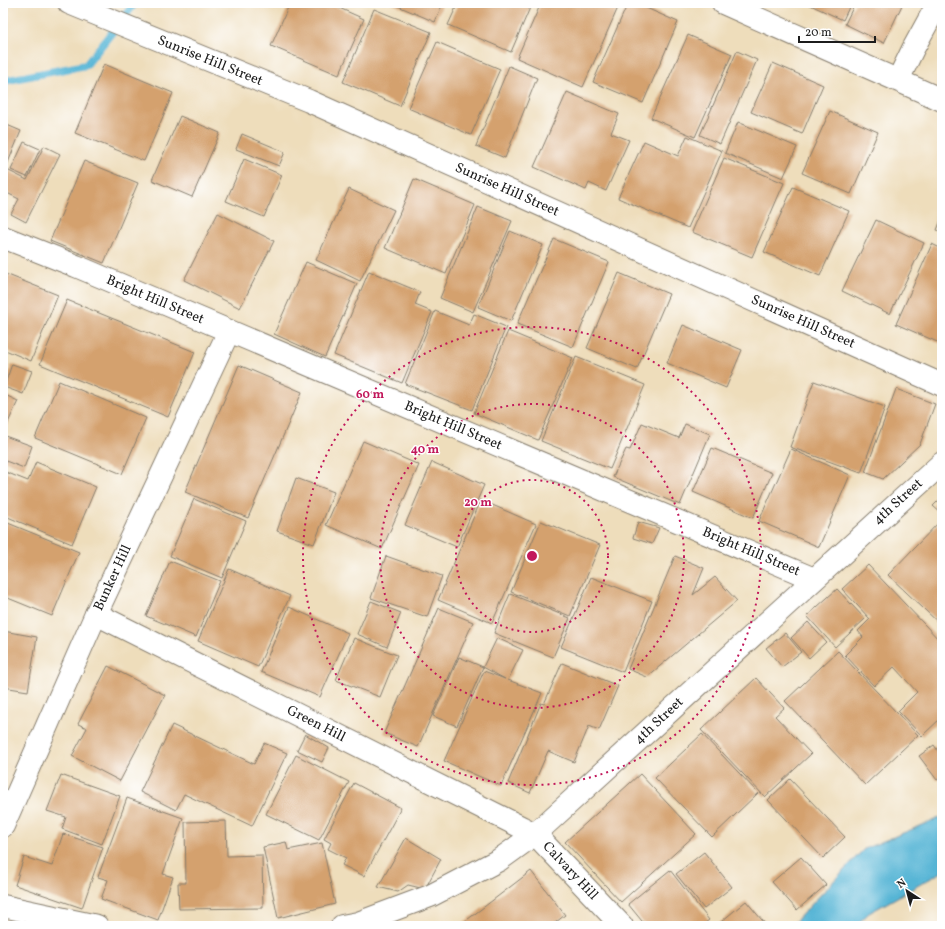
<svg xmlns="http://www.w3.org/2000/svg" width="945" height="929" font-family="Vollkorn,serif">
  <style>
    .water { fill: #57b5d5; stroke: #3a6878 }
    .lines { fill: none; stroke-linecap: round; stroke-linejoin: round }
    .stream { stroke: #57b5d5; stroke-width: 8 }
    .building { fill: #d4a16e }
    .minor-casing { stroke: #857c6c; stroke-width: 24 }
    .minor { stroke: #fff; stroke-width: 22 }
    .ring { fill: none; stroke: #c2185b; stroke-width: 2; stroke-dasharray: 2 4 }
    .labels { text-anchor: middle; dominant-baseline: central; stroke-width: 3; stroke-linejoin: round; paint-order: stroke }
    .street-label { font-size: 14px; fill: #1c1c1c; stroke: #fff }
    .centre { fill: #c2185b; stroke: #fff; stroke-width: 2 }
    .ring-label { font-size: 12px; text-anchor: middle; font-weight: bold; fill: #c2185b; stroke: #fff; stroke-width: 3; stroke-linejoin: round; paint-order: stroke }
  </style>
  <rect width="100%" height="100%" fill="#fff"/>
  <filter id="ink" filterUnits="userSpaceOnUse"><feTurbulence type="fractalNoise" baseFrequency=".025" numOctaves="2"/><feDisplacementMap in="SourceGraphic" scale="8" xChannelSelector="R" yChannelSelector="G"/><feConvolveMatrix kernelMatrix="1 2 1 2 8 2 1 2 1" color-interpolation-filters="sRGB"/></filter>
  <filter id="wash" filterUnits="userSpaceOnUse"><feTurbulence type="fractalNoise" baseFrequency=".012" numOctaves="4" result="noise"/><feDisplacementMap in="SourceGraphic" scale="16" xChannelSelector="R" yChannelSelector="G"/><feGaussianBlur stdDeviation="0.9" result="paint"/><feColorMatrix in="noise" values="0 0 0 0 0 0 0 0 0 0 0 0 0 0 0 0 0 1.4 0 .05"/><feComposite in="paint" operator="in"/></filter>
  <g filter="url(#wash)">
    <rect width="100%" height="100%" fill="#edb"/>
    <path class="water" d="M942,817V872L869,913L855,926H791L864,849Z"/>
    <g class="lines">
      <path class="stream" d="M3,81L86,65L135,3"/>
    </g>
    <g id="blocks">
      <g class="building">
        <path d="M290,3H328L364,19L339,75L271,46Z"/>
        <path d="M391,3H443L435,22Z"/>
        <path d="M458,3H532L511,52L448,25Z"/>
        <path d="M541,3H620L583,87L517,58Z"/>
        <path d="M628,3H635L678,22L643,103L593,82Z"/>
        <path d="M806,3H851L843,20Z"/>
        <path d="M855,3H903L884,43L845,24Z"/>
        <path d="M374,9L431,32L400,106L343,82Z"/>
        <path d="M688,35L732,54L695,137L651,118Z"/>
        <path d="M437,42L500,69L471,135L408,108Z"/>
        <path d="M737,51L757,60L720,144L700,135Z"/>
        <path d="M773,63L823,85L802,134L751,112Z"/>
        <path d="M104,64L173,93L144,161L75,133Z"/>
        <path d="M509,66L537,78L505,158L476,146Z"/>
        <path d="M567,92L619,114L611,133L629,140L606,191L589,183L586,190L534,167Z"/>
        <path d="M830,111L878,132L851,194L802,173Z"/>
        <path d="M180,116L220,133L192,197L152,180Z"/>
        <path d="M738,122L797,147L783,178L725,153Z"/>
        <path d="M7,125L21,131L7,165L3,163V136Z"/>
        <path d="M242,134L285,152L279,166L236,149Z"/>
        <path d="M687,136L722,151L688,228L618,198L644,141L678,156Z"/>
        <path d="M24,142L40,149L27,177L11,170Z"/>
        <path d="M44,146L60,154L26,222L11,214L19,199L3,191V168L27,180Z"/>
        <path d="M724,158L784,183L752,257L692,232Z"/>
        <path d="M244,159L282,175L264,217L226,201Z"/>
        <path d="M84,161L138,183L104,263L50,241Z"/>
        <path d="M414,179L475,205L446,274L385,248Z"/>
        <path d="M793,187L849,211L820,276L764,252Z"/>
        <path d="M349,189L394,210L360,281L316,260Z"/>
        <path d="M478,207L512,221L473,312L440,298Z"/>
        <path d="M218,213L274,241L240,308L184,280Z"/>
        <path d="M942,217V232L937,230Z"/>
        <path d="M876,220L924,243L890,314L842,291Z"/>
        <path d="M510,231L543,245L511,321L478,307Z"/>
        <path d="M554,239L609,262L573,347L517,324Z"/>
        <path d="M932,244L942,249V344L896,324Z"/>
        <path d="M306,262L357,284L325,357L274,334Z"/>
        <path d="M369,271L420,292L415,305L432,312L402,383L334,355Z"/>
        <path d="M3,273L58,295L31,361L3,349Z"/>
        <path d="M619,273L669,294L637,369L587,348Z"/>
        <path d="M67,300L195,352L168,417L40,364Z"/>
        <path d="M435,311L469,325L474,314L506,327L472,410L405,384Z"/>
        <path d="M683,325L742,350L726,388L667,363Z"/>
        <path d="M508,331L573,358L538,440L474,413Z"/>
        <path d="M576,357L645,385L610,469L541,441Z"/>
        <path d="M12,364L32,371L23,394L4,387Z"/>
        <path d="M239,365L302,392L248,518L185,492Z"/>
        <path d="M59,381L146,418L122,474L35,438Z"/>
        <path d="M814,381L885,407L861,473L790,447Z"/>
        <path d="M896,389L935,404L920,444L883,479L865,472Z"/>
        <path d="M3,394L18,401L6,427L3,425Z"/>
        <path d="M642,423L679,438L685,424L710,434L680,505L613,477L626,449L630,450Z"/>
        <path d="M5,436L32,446L24,468L3,460V442Z"/>
        <path d="M363,441L419,465L382,549L326,525Z"/>
        <path d="M712,448L772,473L753,518L693,492Z"/>
        <path d="M791,449L850,475L819,547L759,521Z"/>
        <path d="M36,462L96,487L72,544L3,515V471L28,481Z"/>
        <path d="M432,462L484,485L457,547L405,525Z"/>
        <path d="M296,478L334,492L314,544L277,531Z"/>
        <path d="M942,497V514L933,506Z"/>
        <path d="M194,499L246,521L222,578L170,556Z"/>
        <path d="M481,500L536,524L492,623L438,600Z"/>
        <path d="M941,520L942,522V626L888,575Z"/>
        <path d="M3,521L79,552L52,616L3,596Z"/>
        <path d="M541,521L600,545L570,616L511,592Z"/>
        <path d="M638,522L659,528L652,544L633,538Z"/>
        <path d="M386,556L442,576L427,617L371,598Z"/>
        <path d="M675,556L704,568L693,595L715,577L737,601L647,677L628,669Z"/>
        <path d="M170,561L220,581L196,637L146,616Z"/>
        <path d="M868,565L942,643V717L922,736L898,711L917,692L894,667L874,686L845,655L863,637L858,631L870,619L842,589Z"/>
        <path d="M229,569L290,596L258,667L198,641Z"/>
        <path d="M591,577L652,601L623,672L561,647Z"/>
        <path d="M837,589L865,619L835,647L807,616Z"/>
        <path d="M510,594L570,618L553,657L494,633Z"/>
        <path d="M371,601L401,613L387,647L357,634Z"/>
        <path d="M289,607L348,633L320,697L261,672Z"/>
        <path d="M439,608L473,622L418,747L384,733Z"/>
        <path d="M808,622L826,642L809,658L791,638Z"/>
        <path d="M3,631L37,637L28,691L3,687Z"/>
        <path d="M785,633L801,652L782,667L766,648Z"/>
        <path d="M354,638L397,655L380,697L336,680Z"/>
        <path d="M497,638L523,650L508,680L542,693L501,786L444,761L484,671L505,679L483,667L457,726L433,716L459,657L483,667Z"/>
        <path d="M838,651L918,735L865,785L785,701Z"/>
        <path d="M562,663L618,686L599,730L589,726L574,762L548,751L530,793L508,783L541,703L544,704Z"/>
        <path d="M108,666L165,695L120,781L72,756L87,728L78,724Z"/>
        <path d="M756,678L784,708L775,716L811,754L765,797L701,730Z"/>
        <path d="M172,725L254,764L264,743L287,753L252,826L184,794L176,810L140,792Z"/>
        <path d="M305,734L329,748L322,762L297,750Z"/>
        <path d="M702,734L758,793L712,837L655,778Z"/>
        <path d="M934,745L942,757V777L937,780L919,756Z"/>
        <path d="M296,755L349,782L319,840L266,814Z"/>
        <path d="M640,774L696,834L621,902L565,842Z"/>
        <path d="M61,775L120,796L102,844L62,829L66,817L47,811Z"/>
        <path d="M790,779L845,837L823,858L768,800Z"/>
        <path d="M354,783L401,808L364,876L342,865L346,858L328,849L331,843L324,839Z"/>
        <path d="M127,798L183,818L163,874L173,877L158,920L101,899L108,880L98,877Z"/>
        <path d="M226,821L227,856L262,855L263,908L179,909L178,883H186L185,822Z"/>
        <path d="M63,834L103,847L82,908L15,885L24,857L52,866Z"/>
        <path d="M406,838L441,859L425,889L408,885L398,892L378,887Z"/>
        <path d="M286,842L288,850L322,843L335,904L278,918L263,847Z"/>
        <path d="M704,852L732,887L704,909L676,874Z"/>
        <path d="M801,857L826,885L797,910L772,882Z"/>
        <path d="M670,870L709,920L701,926H646L628,904Z"/>
        <path d="M531,871L565,915L551,926H459Z"/>
        <path d="M746,901L767,926H716Z"/>
      </g>
    </g>
  </g>
  <g filter="url(#ink)">
    <use href="#blocks" fill-opacity="0" stroke="#857c6c" stroke-width="1"/>
    <g class="lines">
      <defs>
        <g id="minor">
          <path d="M69,3L309,101L942,385"/>
          <path d="M723,3L942,100"/>
          <path d="M898,80L913,49L938,3"/>
          <path d="M3,237L76,266L814,579"/>
          <path d="M96,614L535,834L622,926"/>
          <path d="M3,826L96,614L229,331"/>
          <path d="M3,906L97,926"/>
          <path d="M342,926L358,923L430,896L499,860L535,834L942,463"/>
        </g>
      </defs>
      <use href="#minor" class="minor-casing"/>
      <use href="#minor" class="minor"/>
    </g>
  </g>
  <g class="ring">
    <circle cx="532" cy="556" r="76"/>
    <circle cx="532" cy="556" r="152"/>
    <circle cx="532" cy="556" r="229"/>
  </g>
  <g class="labels">
    <g class="street-label">
      <text transform="translate(210 61) rotate(22)">Sunrise Hill Street</text>
      <text transform="translate(507 190) rotate(24)">Sunrise Hill Street</text>
      <text transform="translate(155 300) rotate(23)">Bright Hill Street</text>
      <text transform="translate(803 322) rotate(24)">Sunrise Hill Street</text>
      <text transform="translate(453 426) rotate(23)">Bright Hill Street</text>
      <text transform="translate(898 502) rotate(-42)">4th Street</text>
      <text transform="translate(751 552) rotate(23)">Bright Hill Street</text>
      <text transform="translate(113 578) rotate(-65)">Bunker Hill</text>
      <text transform="translate(659 721) rotate(-43)">4th Street</text>
      <text transform="translate(316 724) rotate(27)">Green Hill</text>
      <text transform="translate(570 871) rotate(47)">Calvary Hill</text>
    </g>
  </g>
  <circle cx="532" cy="556" r="6" class="centre"/>
  <g class="ring-label">
    <text x="370" y="398">60 m</text>
    <text x="425" y="453">40 m</text>
    <text x="478" y="506">20 m</text>
  </g>
  <rect width="945" height="929" fill="none" stroke="#fff" stroke-width="16"/>
  <g transform="translate(907 891) rotate(324)" stroke="#ffffff" stroke-width="3" paint-order="stroke">
  <path d="M0-3L7 15L0 10L-7 15Z" fill="#1c1c1c"/>
  <text y="-6" font-size="11" font-weight="bold" text-anchor="middle" fill="#1c1c1c">N</text>
  </g>
  <path d="M799 36v6h76v-6" fill="none" stroke="#1c1c1c" stroke-width="2"/>
  <text x="805" y="36" font-size="12" fill="#1c1c1c" stroke="#ffffff" stroke-width="3" paint-order="stroke">20 m</text>
</svg>
